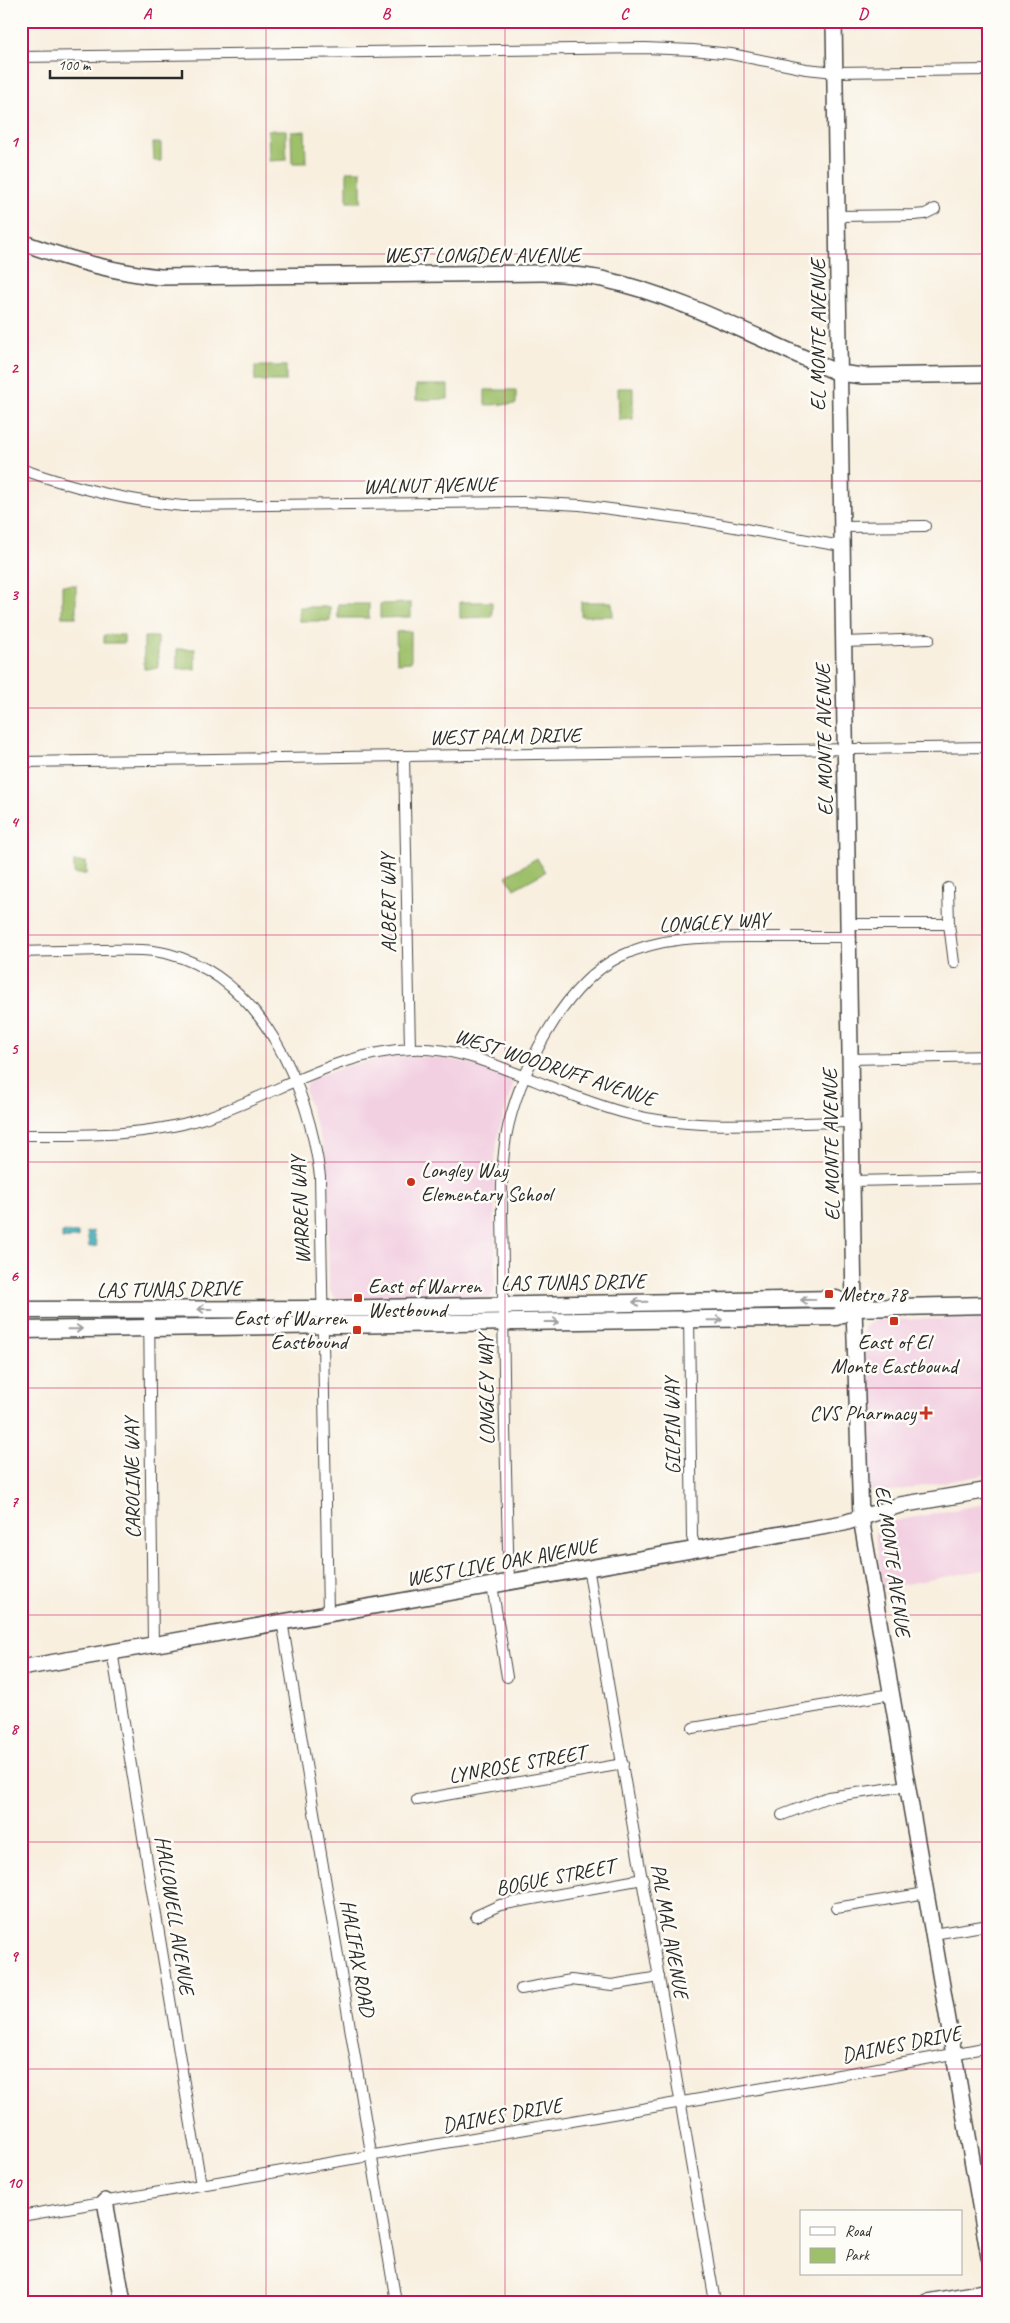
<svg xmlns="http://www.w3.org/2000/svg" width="1010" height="2323" font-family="Caveat,sans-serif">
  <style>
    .built { fill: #f2cfe1 }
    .green { fill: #9ec06a; stroke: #64764a }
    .water { fill: #3babb7; stroke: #336b71 }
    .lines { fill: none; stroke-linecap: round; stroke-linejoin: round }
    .stream { stroke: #3babb7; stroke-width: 2.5 }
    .street-casing { stroke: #4a4846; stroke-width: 12 }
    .secondary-casing { stroke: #4a4846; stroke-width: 18 }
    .primary-casing { stroke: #4a4846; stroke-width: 19 }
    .street { stroke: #fff; stroke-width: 10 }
    .secondary { stroke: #fff; stroke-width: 15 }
    .primary { stroke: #fff; stroke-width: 16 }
    .oneway { stroke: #a0a0a0 }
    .grid { fill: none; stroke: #c2185b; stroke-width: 1; stroke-opacity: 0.55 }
    .poi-dot { fill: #c8321e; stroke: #fdfcf7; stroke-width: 2 }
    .labels { text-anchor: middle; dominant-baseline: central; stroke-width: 5; stroke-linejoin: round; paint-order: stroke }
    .street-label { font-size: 21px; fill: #2b2b2b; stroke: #fdfcf7 }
    .poi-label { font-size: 21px; fill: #2b2b2b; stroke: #fdfcf7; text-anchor: start }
    .neatline { fill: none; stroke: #c2185b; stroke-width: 2 }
    .grid-label { font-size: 16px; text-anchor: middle; font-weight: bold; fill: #c2185b }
  </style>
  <rect width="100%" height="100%" fill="#fdfcf7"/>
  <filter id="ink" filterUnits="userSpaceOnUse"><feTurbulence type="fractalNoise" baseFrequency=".02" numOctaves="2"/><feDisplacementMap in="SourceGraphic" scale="10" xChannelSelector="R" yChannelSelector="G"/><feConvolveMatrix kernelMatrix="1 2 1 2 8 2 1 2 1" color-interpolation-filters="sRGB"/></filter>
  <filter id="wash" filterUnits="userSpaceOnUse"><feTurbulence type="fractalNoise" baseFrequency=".0096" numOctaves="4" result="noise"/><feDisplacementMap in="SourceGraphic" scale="20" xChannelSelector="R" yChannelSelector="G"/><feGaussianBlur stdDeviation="1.12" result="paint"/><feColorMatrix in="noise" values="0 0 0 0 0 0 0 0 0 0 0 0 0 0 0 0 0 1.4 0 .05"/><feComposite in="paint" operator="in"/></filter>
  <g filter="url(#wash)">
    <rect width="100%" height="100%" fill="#f8efdf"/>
    <g class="built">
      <path d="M410,1056L443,1058L485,1067L509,1078L513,1086L498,1135L495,1162V1288L490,1298L344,1301L337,1300L329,1289L327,1176L323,1148L305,1091L306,1086L314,1077L350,1065L387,1057Z"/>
      <path d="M989,1318V1474L877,1494L871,1492L867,1487L864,1327L875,1320Z"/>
      <path d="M989,1503V1569L883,1588L875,1534L879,1524Z"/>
    </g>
    <g class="green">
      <path d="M268,130H286V160L269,161Z"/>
      <path d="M305,131L306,163H292L291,132Z"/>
      <path d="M153,143H161V161H154Z"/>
      <rect x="347" y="171" width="14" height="31"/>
      <rect x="255" y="366" width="31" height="15"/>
      <path d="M416,385H448V399L416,400Z"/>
      <path d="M618,388H633V419L619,420Z"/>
      <path d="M485,390H516V404L485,405Z"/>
      <rect x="62" y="585" width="14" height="32"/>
      <path d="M460,602H492V617L460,618Z"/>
      <path d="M581,602H612L613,616H581Z"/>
      <path d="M411,603V617L380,618V604Z"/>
      <rect x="338" y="604" width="31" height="14"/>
      <rect x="299" y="607" width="31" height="14"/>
      <path d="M411,631V662L397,663L396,632Z"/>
      <rect x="104" y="635" width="20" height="8"/>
      <path d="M144,637H158V668L144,669Z"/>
      <rect x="177" y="649" width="18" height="20"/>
      <path d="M537,858L545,872L514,889L506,876Z"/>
      <rect x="74" y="862" width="12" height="12"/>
    </g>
    <g class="water">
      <path d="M93,1231L97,1246L89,1247L87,1232Z"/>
      <path d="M62,1232L78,1233V1238L62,1239Z"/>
    </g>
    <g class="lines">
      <g class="stream">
        <path d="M984,21L985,67"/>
        <path d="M986,73L989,179"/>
        <path d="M989,379V385"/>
      </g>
    </g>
  </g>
  <g filter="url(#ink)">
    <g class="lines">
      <defs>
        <g id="street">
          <path d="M21,57L645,48L693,50L731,54L806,69L835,72L989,70"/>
          <path d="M838,216L914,215L925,214L935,209"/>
          <path d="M21,469C74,488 127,501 183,506L523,502L580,505L701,521L841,546"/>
          <path d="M841,527L925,526"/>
          <path d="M844,642L929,639"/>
          <path d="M404,756L410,1049"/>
          <path d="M21,762L989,747"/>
          <path d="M948,888L949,924L954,963"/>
          <path d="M847,924H949"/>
          <path d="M21,952C48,951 74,951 101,950C123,950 147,948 169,954C263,979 309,1088 320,1176L328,1613"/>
          <path d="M851,1059L989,1056"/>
          <path d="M21,1135C81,1135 143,1137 201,1119C274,1097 333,1052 412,1049C457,1047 494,1065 536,1081C566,1093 597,1106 629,1114C698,1132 781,1122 852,1122"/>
          <path d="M853,1181L989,1178"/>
          <path d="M149,1311L153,1644"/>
          <path d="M689,1316L692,1537L696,1549"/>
          <path d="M588,1567L715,2302"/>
          <path d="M509,1582C506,1479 503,1375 503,1272C503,1227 499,1180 506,1137C517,1076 563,984 621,956C662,936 708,937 753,937C785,937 816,937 848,937"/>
          <path d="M492,1585L507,1677"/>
          <path d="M282,1621L396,2302"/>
          <path d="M112,1651L201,2185"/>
          <path d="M693,1728L891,1694"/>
          <path d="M417,1800L623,1764"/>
          <path d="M782,1815L828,1797L907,1786"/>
          <path d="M836,1908L926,1893"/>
          <path d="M476,1916L500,1905L643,1879"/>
          <path d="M933,1934L989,1925"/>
          <path d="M521,1989L571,1980L612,1985L659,1977"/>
          <path d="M21,2216L862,2071L989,2047"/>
        </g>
        <g id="secondary">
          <path d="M834,21L854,1308L861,1518L989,2257"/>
          <path d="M21,242C67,259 112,272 160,277L542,273C562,274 583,275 602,279C685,297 761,341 839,373L863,376L989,374"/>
          <path d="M21,1668L844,1523L900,1505L989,1490"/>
          <path d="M105,2201L123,2302"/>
          <path d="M927,2302L989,2291"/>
        </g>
        <g id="primary">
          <path d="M21,1310L323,1309L836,1299L854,1308"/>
          <path d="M21,1330L836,1317L854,1308L989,1305"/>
        </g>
      </defs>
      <use href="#street" class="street-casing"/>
      <use href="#secondary" class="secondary-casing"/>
      <use href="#primary" class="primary-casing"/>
      <use href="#street" class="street"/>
      <use href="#secondary" class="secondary"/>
      <use href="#primary" class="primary"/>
    </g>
    <defs><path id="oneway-shaft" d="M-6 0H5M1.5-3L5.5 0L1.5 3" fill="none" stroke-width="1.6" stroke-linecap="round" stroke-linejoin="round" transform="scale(1.25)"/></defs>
    <g class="oneway">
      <use href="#oneway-shaft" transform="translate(808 1300) rotate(179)"/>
      <use href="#oneway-shaft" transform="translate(640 1302) rotate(179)"/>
      <use href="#oneway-shaft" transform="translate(205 1309) rotate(180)"/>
      <use href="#oneway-shaft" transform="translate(715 1320) rotate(-1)"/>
      <use href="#oneway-shaft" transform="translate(552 1322)"/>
      <use href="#oneway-shaft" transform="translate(75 1329) rotate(-1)"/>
    </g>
  </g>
  <path class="grid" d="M266,21V2302M505,21V2302M744,21V2302M21,254H989M21,481H989M21,708H989M21,935H989M21,1162H989M21,1388H989M21,1615H989M21,1842H989M21,2069H989"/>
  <g class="poi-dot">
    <circle cx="411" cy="1182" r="5"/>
    <rect x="824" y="1289" width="10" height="10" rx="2.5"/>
    <rect x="353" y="1293" width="10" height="10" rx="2.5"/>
    <rect x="889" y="1316" width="10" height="10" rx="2.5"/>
    <rect x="352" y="1325" width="10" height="10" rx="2.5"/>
    <path d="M923.5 1405.5h5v5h5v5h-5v5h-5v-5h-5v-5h5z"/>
  </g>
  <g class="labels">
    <g class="street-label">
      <text x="482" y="255">WEST LONGDEN AVENUE</text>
      <text transform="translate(818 335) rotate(-90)">EL MONTE AVENUE</text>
      <text transform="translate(430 485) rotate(-1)">WALNUT AVENUE</text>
      <text transform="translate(505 736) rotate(-1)">WEST PALM DRIVE</text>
      <text transform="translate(824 740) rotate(-91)">EL MONTE AVENUE</text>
      <text transform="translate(388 903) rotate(-91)">ALBERT WAY</text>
      <text transform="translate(714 922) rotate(-3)">LONGLEY WAY</text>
      <text transform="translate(555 1067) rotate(18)">WEST WOODRUFF AVENUE</text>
      <text transform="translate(831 1145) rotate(-91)">EL MONTE AVENUE</text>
      <text transform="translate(300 1210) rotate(-93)">WARREN WAY</text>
      <text transform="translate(573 1282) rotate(-1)">LAS TUNAS DRIVE</text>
      <text transform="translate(169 1289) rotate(-1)">LAS TUNAS DRIVE</text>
      <text transform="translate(486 1390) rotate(-91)">LONGLEY WAY</text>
      <text transform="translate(672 1426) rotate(-91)">GILPIN WAY</text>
      <text transform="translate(132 1478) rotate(-91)">CAROLINE WAY</text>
      <text transform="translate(893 1561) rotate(82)">EL MONTE AVENUE</text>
      <text transform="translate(502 1562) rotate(-10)">WEST LIVE OAK AVENUE</text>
      <text transform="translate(517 1764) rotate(-10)">LYNROSE STREET</text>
      <text transform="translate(555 1877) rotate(-11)">BOGUE STREET</text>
      <text transform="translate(175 1915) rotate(81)">HALLOWELL AVENUE</text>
      <text transform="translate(670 1931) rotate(80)">PAL MAL AVENUE</text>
      <text transform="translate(358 1958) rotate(80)">HALIFAX ROAD</text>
      <text transform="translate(901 2044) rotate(-11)">DAINES DRIVE</text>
      <text transform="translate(502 2115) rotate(-10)">DAINES DRIVE</text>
    </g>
    <g class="poi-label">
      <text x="421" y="1170">Longley Way<tspan x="421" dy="24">Elementary School</tspan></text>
      <text x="368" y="1286">East of Warren<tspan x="368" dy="24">Westbound</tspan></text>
      <text x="839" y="1294">Metro 78</text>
      <text x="347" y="1318" text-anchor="end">East of Warren<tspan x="347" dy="24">Eastbound</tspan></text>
      <text x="894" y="1342" text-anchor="middle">East of El<tspan x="894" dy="24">Monte Eastbound</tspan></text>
      <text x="916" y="1413" text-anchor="end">CVS Pharmacy</text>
    </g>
  </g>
  <rect width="1010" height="2323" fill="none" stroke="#fdfcf7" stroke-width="55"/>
  <rect x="800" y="2210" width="162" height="65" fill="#fdfcf7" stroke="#a9a8a5"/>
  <rect x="810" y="2227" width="25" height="8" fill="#ffffff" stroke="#a9a8a5"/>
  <text x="845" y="2236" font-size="15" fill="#2b2b2b">Road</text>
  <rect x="810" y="2248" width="25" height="15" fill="#9ec06a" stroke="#a9a8a5"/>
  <text x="845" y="2260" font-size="15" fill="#2b2b2b">Park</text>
  <path d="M50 70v8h132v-8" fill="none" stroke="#2b2b2b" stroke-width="2.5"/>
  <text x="58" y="70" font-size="15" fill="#2b2b2b" stroke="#fdfcf7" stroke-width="4" paint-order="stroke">100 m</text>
  <rect x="28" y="28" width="954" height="2268" class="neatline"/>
  <g class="grid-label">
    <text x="147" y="19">A</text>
    <text x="386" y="19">B</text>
    <text x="624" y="19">C</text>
    <text x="863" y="19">D</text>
    <text x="14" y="147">1</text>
    <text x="14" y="373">2</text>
    <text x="14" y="600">3</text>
    <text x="14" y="827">4</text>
    <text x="14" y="1054">5</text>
    <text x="14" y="1281">6</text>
    <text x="14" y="1507">7</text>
    <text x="14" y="1734">8</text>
    <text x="14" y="1961">9</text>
    <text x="14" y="2188">10</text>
  </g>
</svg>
